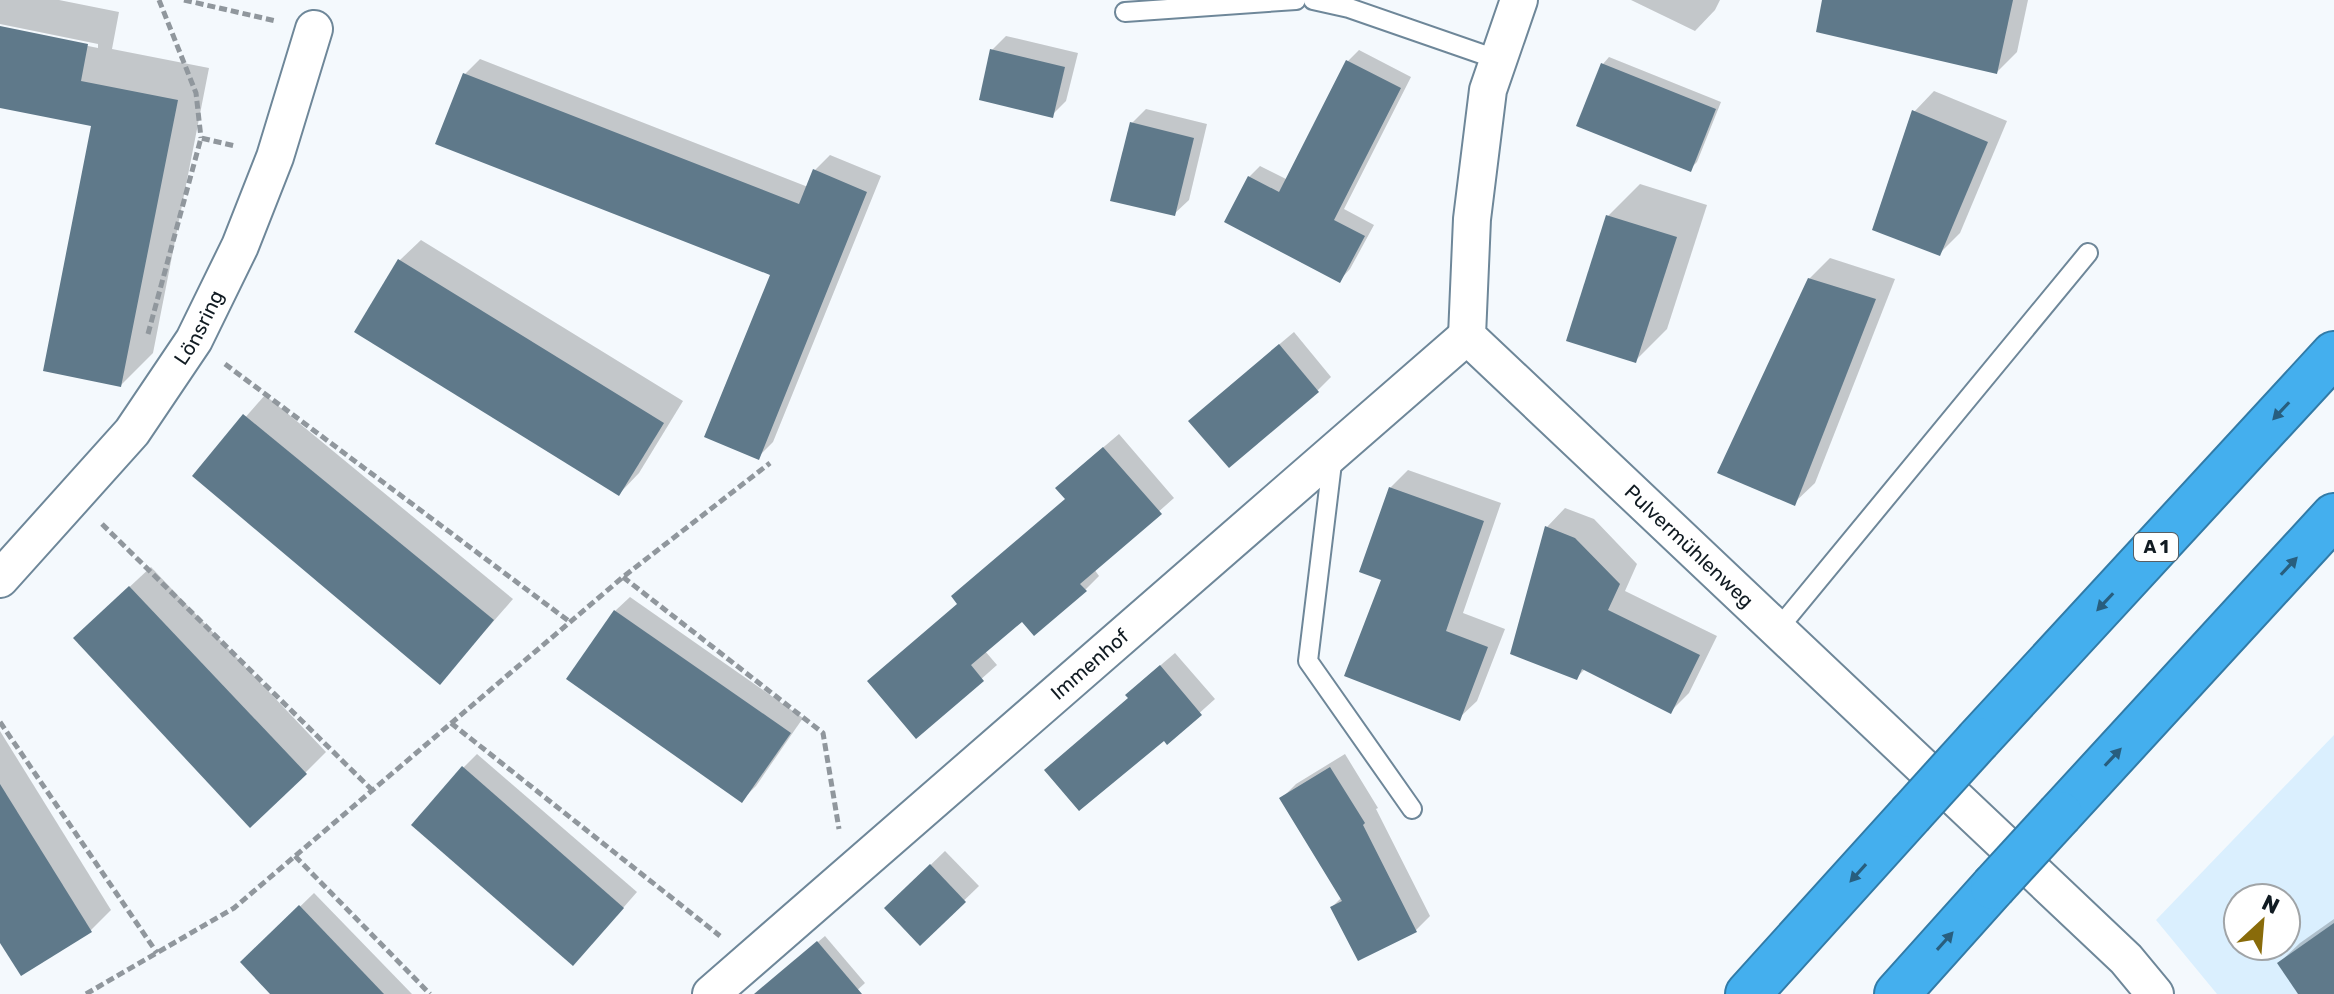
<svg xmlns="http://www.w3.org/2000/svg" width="2334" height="994" font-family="Rubik,sans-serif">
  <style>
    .built { fill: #daeffe; fill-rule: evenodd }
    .shadow { fill: #0003 }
    .building { fill: #5f798a }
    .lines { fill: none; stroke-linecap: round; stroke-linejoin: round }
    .service-casing { stroke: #6e8799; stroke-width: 22 }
    .minor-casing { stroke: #6e8799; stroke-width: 40 }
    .motorway-casing { stroke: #327ba7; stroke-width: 48 }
    .path { stroke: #90979d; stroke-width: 5; stroke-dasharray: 8 4; stroke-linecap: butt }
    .service { stroke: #fff; stroke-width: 18 }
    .minor { stroke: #fff; stroke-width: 36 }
    .motorway { stroke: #44afee; stroke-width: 44 }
    .motorway-bridge-casing { stroke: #327ba7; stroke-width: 48; stroke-linecap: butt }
    .motorway-bridge { stroke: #44afee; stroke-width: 44 }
    .oneway { fill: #285e7e }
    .labels { text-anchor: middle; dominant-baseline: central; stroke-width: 6; stroke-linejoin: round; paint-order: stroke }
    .shield { fill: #fff; stroke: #585f64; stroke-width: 2 }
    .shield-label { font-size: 18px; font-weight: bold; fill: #111b22 }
    .street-label { font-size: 20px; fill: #111b22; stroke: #fff }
  </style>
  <rect width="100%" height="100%" fill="#f4f9fd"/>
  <path class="built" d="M2334,735V994H2217L2156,920ZM2238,898H2286V946H2238Z"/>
  <g class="shadow">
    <path d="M0,0H59L119,12L112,49L209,68L153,353L121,385L94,125L0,106V28L98,48V44L0,24Z"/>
    <path d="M1631,0H1720L1715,10L1695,31Z"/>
    <path d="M1824,0H2028L2017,52L1997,72Z"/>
    <path d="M1006,36L1078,53L1066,101L1052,115L992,50Z"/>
    <path d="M1359,50L1411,77L1344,209L1374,225L1350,269L1340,280L1249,177L1260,166L1288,180L1348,61Z"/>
    <path d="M1609,57L1721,102L1697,162L1690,169L1603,64Z"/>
    <path d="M480,59L808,187L815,170L830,155L881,176L773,442L758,457L773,274L465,74Z"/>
    <path d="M1934,91L2007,121L1960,233L1939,254L1914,112Z"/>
    <path d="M1146,109L1207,124L1189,200L1174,214L1132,123Z"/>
    <path d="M1640,184L1707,205L1667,329L1635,361L1569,339L1608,216Z"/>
    <path d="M421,240L683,401L639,473L619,494L356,331L400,260Z"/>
    <path d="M1830,258L1895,279L1815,483L1794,503L1809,279Z"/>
    <path d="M1294,332L1331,377L1317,391L1205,407Z"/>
    <path d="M265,395L513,599L440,682L194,476Z"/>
    <path d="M1119,434L1174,498L1094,569L1099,576L1085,590L1022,619L985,651L997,665L917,736L959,603L1067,498L1072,474Z"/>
    <path d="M1408,470L1501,503L1463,613L1505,629L1477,701L1459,718L1384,579L1390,488Z"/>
    <path d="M1565,508L1594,519L1637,564L1625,591L1717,636L1689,693L1671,711L1585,669L1576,678L1547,527Z"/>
    <path d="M151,567L326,752L305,773L96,618Z"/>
    <path d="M630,597L803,718L756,786L742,800L615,611Z"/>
    <path d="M1175,653L1215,699L1167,742L1142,681Z"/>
    <path d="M0,731L111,910L91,930L21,973L0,939Z"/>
    <path d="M477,754L637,892L587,949L463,768Z"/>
    <path d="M1345,754L1378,808L1376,809L1430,916L1416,930L1332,907L1342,897L1282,798L1296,784Z"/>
    <path d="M945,851L979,886L920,943L886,908Z"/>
    <path d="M314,893L412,994H273L243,962Z"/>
    <path d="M2334,919V994H2300L2279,963L2300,943Z"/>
    <path d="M825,936L865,983L853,994H764L768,984Z"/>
  </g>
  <g class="building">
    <path d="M1822,0H2013L1997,74L1816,32Z"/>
    <path d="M0,26L88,44L81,81L178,100L121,387L43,371L91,126L0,108Z"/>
    <path d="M990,49L1065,67L1053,118L979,100Z"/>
    <path d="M1346,60L1401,88L1334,220L1365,236L1340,283L1224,222L1248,176L1279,192Z"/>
    <path d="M1601,63L1716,109L1691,172L1576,126Z"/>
    <path d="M463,73L799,204L813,169L867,192L759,460L704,437L770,275L435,144Z"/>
    <path d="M1912,110L1988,142L1940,256L1872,230Z"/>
    <path d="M1130,122L1194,138L1175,216L1110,201Z"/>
    <path d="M1606,215L1677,237L1636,363L1566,341Z"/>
    <path d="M398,259L664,423L619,496L354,332Z"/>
    <path d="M1808,278L1876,299L1795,506L1717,473Z"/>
    <path d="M1279,344L1319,392L1229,468L1188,421Z"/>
    <path d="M243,414L494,620L440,685L192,476Z"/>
    <path d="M1103,447L1162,514L1080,584L1087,591L1034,636L1022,622L971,665L984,681L916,739L867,681L957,604L951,596L1065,499L1055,488Z"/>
    <path d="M1389,487L1484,521L1446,631L1488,647L1460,721L1344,676L1381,580L1359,572Z"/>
    <path d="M1545,526L1575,538L1620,584L1608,610L1700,655L1671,714L1582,669L1577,680L1510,654Z"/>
    <path d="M129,586L307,774L250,828L73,638Z"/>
    <path d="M614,610L791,733L742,803L566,679Z"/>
    <path d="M1160,665L1202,715L1167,745L1164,741L1079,811L1044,770L1128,698L1125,695Z"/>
    <path d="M462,766L624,908L573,966L411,825Z"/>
    <path d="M1330,767L1365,823L1363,825L1417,932L1358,961L1330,907L1342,901L1279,798Z"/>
    <path d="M0,784L92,932L21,976L0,943Z"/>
    <path d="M930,864L966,902L920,946L884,908Z"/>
    <path d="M299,905L384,994H270L240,962Z"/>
    <path d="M2334,923V994H2298L2277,963Z"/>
    <path d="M817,941L862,994H754Z"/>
  </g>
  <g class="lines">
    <defs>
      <g id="service">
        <path d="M1313,0L1349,8L1499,60"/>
        <path d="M1125,12L1296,0"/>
        <path d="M1333,455L1308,661L1412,809"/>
        <path d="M1778,629L2088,253"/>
      </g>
      <g id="minor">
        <path id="s1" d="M1519,0L1488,90L1472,219L1467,336L2126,959L2155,994"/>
        <path id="s2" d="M0,579L132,432L194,340L240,246L275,157L314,29"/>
        <path id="s3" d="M711,994L1467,336"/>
      </g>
      <g id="motorway">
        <path d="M1978,740L2334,354"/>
        <path d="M2060,814L2334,516"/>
        <path d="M1748,994L1910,815"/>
        <path d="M1897,994L1993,887"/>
      </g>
    </defs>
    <use href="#service" class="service-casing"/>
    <use href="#minor" class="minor-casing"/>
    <use href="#motorway" class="motorway-casing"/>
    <g class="path">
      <path d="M159,0L196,93L201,138"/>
      <path d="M184,0L276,21"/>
      <path d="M148,334L201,138L235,146"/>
      <path d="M225,364L570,622"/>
      <path d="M102,524L372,790"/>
      <path d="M623,577L823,733L839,829"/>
      <path d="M0,722L157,953"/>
      <path d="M451,723L720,936"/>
      <path d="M295,856L430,994"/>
      <path d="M86,994L234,908L623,577L770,463"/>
    </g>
    <use href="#service" class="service"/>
    <use href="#minor" class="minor"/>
    <use href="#motorway" class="motorway"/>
    <defs>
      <g id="motorway-bridge">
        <path d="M1910,815L1978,740"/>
        <path d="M1993,887L2060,814"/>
      </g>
    </defs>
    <use href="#motorway-bridge" class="motorway-bridge-casing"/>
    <use href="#motorway-bridge" class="motorway-bridge"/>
  </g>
  <defs><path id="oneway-solid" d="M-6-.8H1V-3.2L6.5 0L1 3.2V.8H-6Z" transform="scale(2)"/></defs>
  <g class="oneway">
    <use href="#oneway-solid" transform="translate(2281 411) rotate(133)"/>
    <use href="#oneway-solid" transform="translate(2289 566) rotate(-47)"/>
    <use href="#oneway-solid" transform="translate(2105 602) rotate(133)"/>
    <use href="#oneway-solid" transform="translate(2113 757) rotate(-47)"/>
    <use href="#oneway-solid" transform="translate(1858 873) rotate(132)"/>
    <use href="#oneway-solid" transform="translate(1945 941) rotate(-48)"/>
  </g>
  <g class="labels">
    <rect class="shield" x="2134" y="533" width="44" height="28" rx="6"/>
    <g class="shield-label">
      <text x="2156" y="547">A 1</text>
    </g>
    <g class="street-label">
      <text stroke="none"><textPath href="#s2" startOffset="322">Lönsring</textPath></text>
      <text stroke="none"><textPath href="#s1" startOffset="648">Pulvermühlenweg</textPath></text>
      <text stroke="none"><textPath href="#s3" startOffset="502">Immenhof</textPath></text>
    </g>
  </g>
  <g transform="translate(2262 922) rotate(26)"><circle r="38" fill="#ffffff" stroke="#a0a4a7" stroke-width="2"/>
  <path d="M0-6L14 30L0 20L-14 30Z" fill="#896b0a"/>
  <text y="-12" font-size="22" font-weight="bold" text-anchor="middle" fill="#111b22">N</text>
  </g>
</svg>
